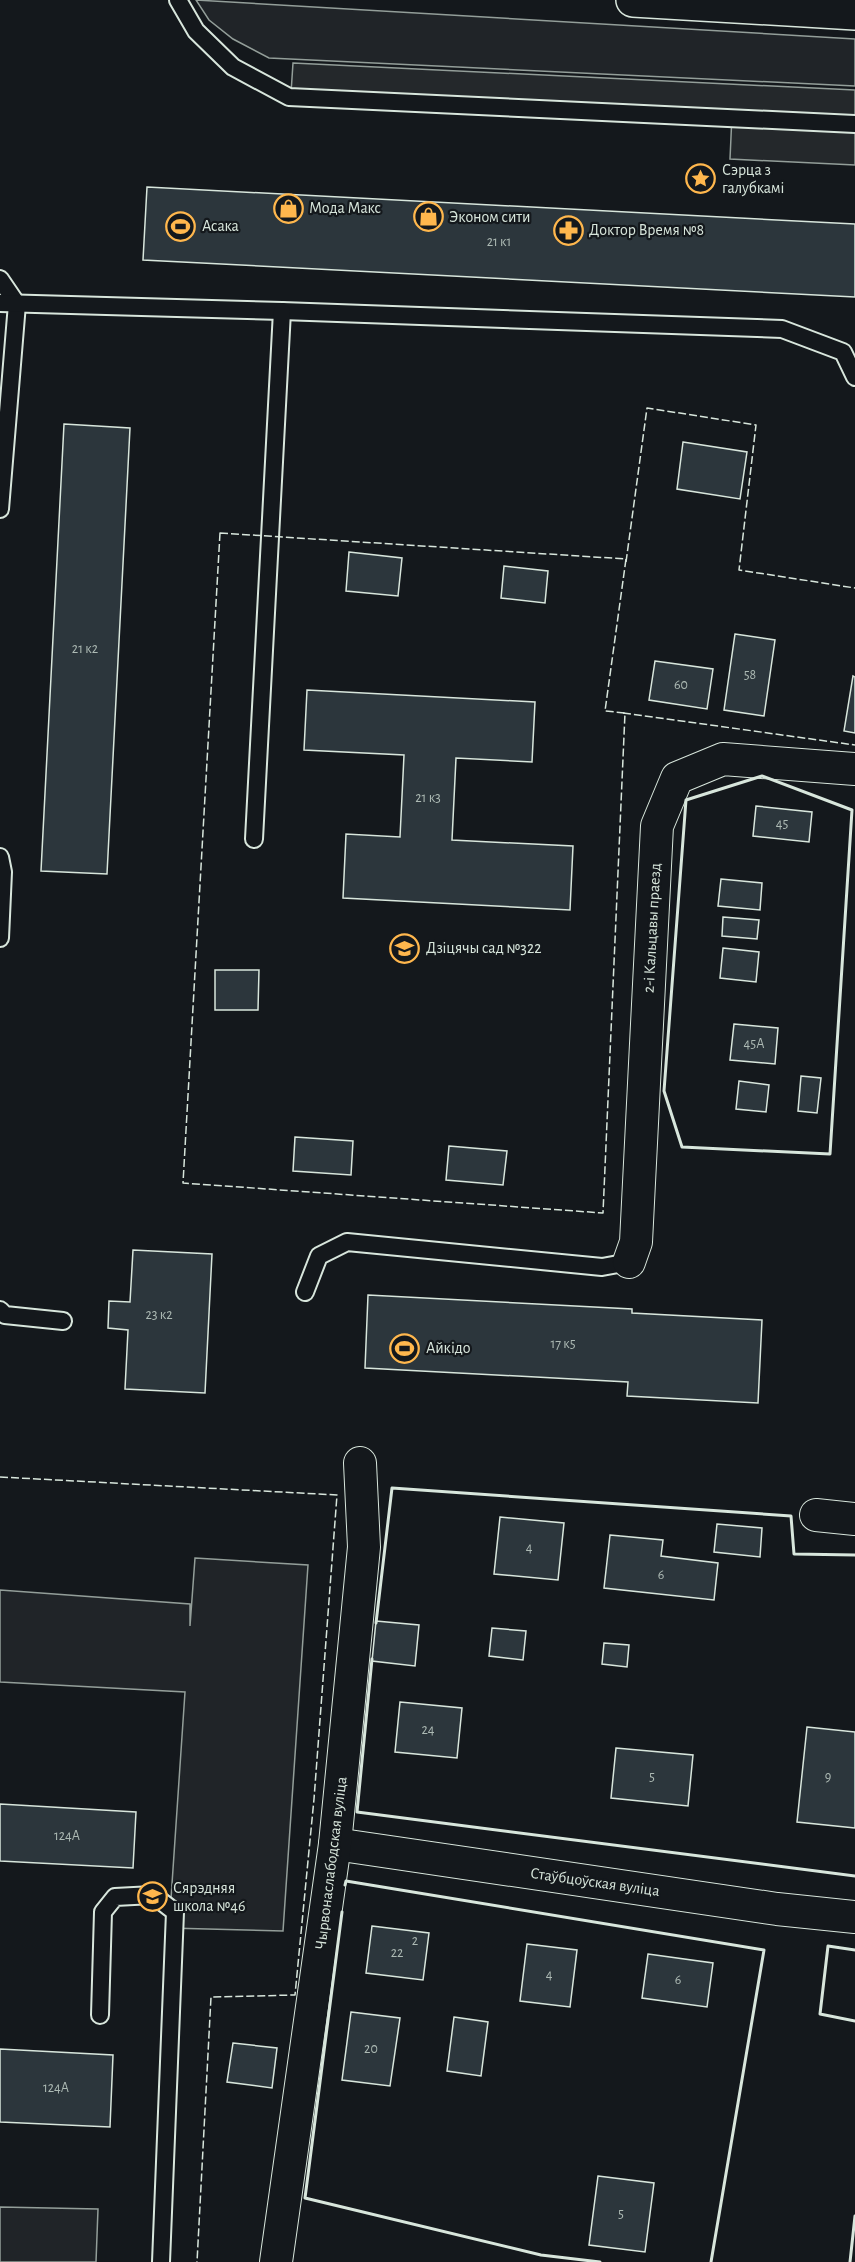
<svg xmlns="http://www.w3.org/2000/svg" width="855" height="2262" font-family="'Alegreya Sans',sans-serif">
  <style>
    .green { fill: #202428; stroke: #939e99; stroke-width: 1.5 }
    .parking { fill: #24282b; stroke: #939e99; stroke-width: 1.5 }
    .building { fill: #2c363c; stroke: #d8e6dc; stroke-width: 1.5 }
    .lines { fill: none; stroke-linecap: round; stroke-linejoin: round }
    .service-casing { stroke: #d8e6dc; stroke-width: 20 }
    .minor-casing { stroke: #d8e6dc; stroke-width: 34 }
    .secondary-casing { stroke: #d8e6dc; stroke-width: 36 }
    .service { stroke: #14181c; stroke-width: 16 }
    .minor { stroke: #14181c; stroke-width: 32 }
    .secondary { stroke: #14181c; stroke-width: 33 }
    .fence { stroke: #d8e6dc; stroke-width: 1.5; stroke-dasharray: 8 3; stroke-linecap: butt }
    .wall { stroke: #d8e6dc; stroke-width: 3 }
    .labels { text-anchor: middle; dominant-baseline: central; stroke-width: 4.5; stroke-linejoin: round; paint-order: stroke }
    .number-label { font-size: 14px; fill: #adbab4 }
    .poi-label { font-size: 16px; fill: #d8e6dc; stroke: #14181c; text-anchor: start }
    .street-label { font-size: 16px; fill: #d8e6dc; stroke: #14181c }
  </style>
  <rect width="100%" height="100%" fill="#14181c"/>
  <g class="green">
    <path d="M196,0L855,39V86L269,58L233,39L209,20Z"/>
    <path d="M195,1558L308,1565L283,1931L169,1928L185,1692L0,1682V1590L190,1604V1626Z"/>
    <path d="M0,2207L98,2209L96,2262H0Z"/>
  </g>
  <path class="parking" d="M293,63L855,90V165L730,159L732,115L291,93Z"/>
  <g class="building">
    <path d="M147,187L855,224V297L143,260Z"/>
    <path d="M64,424L130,428L107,874L41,871Z"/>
    <path d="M683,442L747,452L740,499L677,489Z"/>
    <path d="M349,552L402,558L398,596L346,591Z"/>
    <path d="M504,566L548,571L545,603L501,598Z"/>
    <path d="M735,634L775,640L764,716L724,710Z"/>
    <path d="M655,661L713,669L707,709L649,700Z"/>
    <path d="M853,676L855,677V733L844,731Z"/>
    <path d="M307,690L535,702L532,762L456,758L452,840L573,846L570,910L343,898L346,834L400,837L404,755L304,750Z"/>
    <path d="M756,806L812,812L809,842L753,836Z"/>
    <path d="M721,879L762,883L760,910L718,906Z"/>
    <path d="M723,917L759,920L757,939L722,936Z"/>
    <path d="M723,948L759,952L756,982L720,978Z"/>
    <path d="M215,970H259L258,1010H215Z"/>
    <path d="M734,1024L778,1028L775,1064L730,1060Z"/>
    <path d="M801,1076L821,1078L817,1113L798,1111Z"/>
    <path d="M739,1081L769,1085L766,1112L736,1109Z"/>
    <path d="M295,1137L353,1141L351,1175L293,1171Z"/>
    <path d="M449,1146L507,1151L503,1185L446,1180Z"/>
    <path d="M133,1250L212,1254L205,1393L125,1389L128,1330L108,1328L109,1301L130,1302Z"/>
    <path d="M368,1295L632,1309V1313L762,1320L758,1403L627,1396L628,1382L365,1368Z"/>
    <path d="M500,1517L564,1523L558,1580L494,1574Z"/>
    <path d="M717,1524L762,1528L760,1557L714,1552Z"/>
    <path d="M610,1535L663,1540L661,1556L718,1563L714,1600L604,1588Z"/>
    <path d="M376,1621L419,1625L415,1666L372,1661Z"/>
    <path d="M492,1628L526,1631L523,1660L489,1656Z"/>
    <path d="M604,1643L629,1645L627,1667L602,1664Z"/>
    <path d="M400,1702L462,1708L457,1758L395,1752Z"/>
    <path d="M807,1727L855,1732V1828L797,1822Z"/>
    <path d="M616,1748L693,1755L688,1806L611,1798Z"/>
    <path d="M0,1804L136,1812L133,1868L0,1861Z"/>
    <path d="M372,1926L429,1933L423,1980L366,1973Z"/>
    <path d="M527,1944L577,1950L570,2007L520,2001Z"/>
    <path d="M648,1954L713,1963L707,2007L642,1998Z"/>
    <path d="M351,2012L400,2018L390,2086L342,2080Z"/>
    <path d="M454,2017L488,2022L481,2076L447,2071Z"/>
    <path d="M233,2043L277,2048L272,2088L227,2082Z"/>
    <path d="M0,2049L113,2055L110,2127L0,2122Z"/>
    <path d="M598,2176L654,2183L645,2252L589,2245Z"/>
  </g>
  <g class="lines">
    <defs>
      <g id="service">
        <path d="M178,0L196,31L233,67L289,97L855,124"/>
        <path d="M0,279L17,304L0,509"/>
        <path d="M0,303L282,311L782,329L843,352L855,377"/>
        <path d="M254,839L282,311"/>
        <path d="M0,857L3,872L0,938"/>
        <path d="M305,1292L319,1256L347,1242L602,1267L629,1262"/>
        <path d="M0,1310L5,1315L63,1321"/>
        <path d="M100,2015L103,1912L115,1897L153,1895L175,1912L161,2262"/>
      </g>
      <g id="minor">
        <path d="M629,1262L636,1242L657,826L677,778L723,759L855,769"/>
        <path d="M816,1515L855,1519"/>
        <path d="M335,1844L777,1909L855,1917"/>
        <path d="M276,2262L335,1844L364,1547L360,1463"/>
      </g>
      <path id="secondary" d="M633,0L855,13"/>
    </defs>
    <use href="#service" class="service-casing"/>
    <use href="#minor" class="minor-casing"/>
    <use href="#secondary" class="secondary-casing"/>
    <use href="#service" class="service"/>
    <use href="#minor" class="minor"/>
    <use href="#secondary" class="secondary"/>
    <g class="fence">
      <path d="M220,533L626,559L605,711L625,713L603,1213L183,1183Z"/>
      <path d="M626,562L647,408L756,425L739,570L855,588"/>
      <path d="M623,713L855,745"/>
      <path d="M0,1477L337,1495L314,1799L295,1995L211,1997L197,2262"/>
    </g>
    <g class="wall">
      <path d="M762,776L852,810L830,1154L682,1147L664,1091L686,800Z"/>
      <path d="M376,1623L392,1488L791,1516L794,1554L855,1555"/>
      <path d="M372,1659L357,1812L855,1876"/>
      <path d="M345,1885L346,1881L764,1950L711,2262"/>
      <path d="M342,1912L305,2198L541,2255L600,2262"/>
      <path d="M855,1950L828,1946L820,2014L855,2021"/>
      <path d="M850,2262L855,2216"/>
    </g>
  </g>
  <defs>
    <symbol id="sight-ring" viewBox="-11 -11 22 22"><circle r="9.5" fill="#14181c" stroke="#ffb74d" stroke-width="1.5"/><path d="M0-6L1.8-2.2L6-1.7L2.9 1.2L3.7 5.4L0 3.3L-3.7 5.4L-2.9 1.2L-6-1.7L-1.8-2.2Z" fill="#ffb74d"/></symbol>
    <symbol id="shop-ring" viewBox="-11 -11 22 22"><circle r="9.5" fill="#14181c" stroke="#ffb74d" stroke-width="1.5"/><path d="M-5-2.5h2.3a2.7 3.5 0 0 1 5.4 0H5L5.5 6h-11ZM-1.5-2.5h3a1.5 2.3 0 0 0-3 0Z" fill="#ffb74d"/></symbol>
    <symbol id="stadium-ring" viewBox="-11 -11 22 22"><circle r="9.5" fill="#14181c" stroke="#ffb74d" stroke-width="1.5"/><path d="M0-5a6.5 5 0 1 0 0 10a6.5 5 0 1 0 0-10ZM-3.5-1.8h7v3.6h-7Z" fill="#ffb74d"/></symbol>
    <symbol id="pharmacy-ring" viewBox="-11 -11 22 22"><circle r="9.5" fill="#14181c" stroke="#ffb74d" stroke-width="1.5"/><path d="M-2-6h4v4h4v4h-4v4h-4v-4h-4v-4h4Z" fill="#ffb74d"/></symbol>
    <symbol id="school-ring" viewBox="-11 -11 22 22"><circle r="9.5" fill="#14181c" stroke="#ffb74d" stroke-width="1.5"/><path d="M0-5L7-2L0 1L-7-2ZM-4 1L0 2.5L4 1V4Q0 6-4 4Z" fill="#ffb74d"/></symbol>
  </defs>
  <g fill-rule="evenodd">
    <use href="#sight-ring" x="684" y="162" width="33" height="33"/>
    <use href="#shop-ring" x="272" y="192" width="33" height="33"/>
    <use href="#shop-ring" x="412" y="200" width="33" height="33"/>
    <use href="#stadium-ring" x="164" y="210" width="33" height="33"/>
    <use href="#pharmacy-ring" x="552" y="214" width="33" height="33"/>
    <use href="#school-ring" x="388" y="932" width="33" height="33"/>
    <use href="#stadium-ring" x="388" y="1332" width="33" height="33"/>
    <use href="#school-ring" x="136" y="1880" width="33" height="33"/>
  </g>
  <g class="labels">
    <g class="number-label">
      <text x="499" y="242">21 к1</text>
      <text x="85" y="649">21 к2</text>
      <text x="750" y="675">58</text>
      <text x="681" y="685">60</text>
      <text x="428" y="798">21 к3</text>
      <text x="782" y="824">45</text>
      <text x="754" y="1044">45А</text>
      <text x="159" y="1315">23 к2</text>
      <text x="563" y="1344">17 к5</text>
      <text x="529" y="1548">4</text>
      <text x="661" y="1575">6</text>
      <text x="428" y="1730">24</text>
      <text x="652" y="1777">5</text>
      <text x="828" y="1777">9</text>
      <text x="67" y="1836">124А</text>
      <text x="415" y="1941">2</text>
      <text x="397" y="1953">22</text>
      <text x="549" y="1975">4</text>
      <text x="678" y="1980">6</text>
      <text x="371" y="2049">20</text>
      <text x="56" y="2088">124А</text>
      <text x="621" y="2214">5</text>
    </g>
    <g class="poi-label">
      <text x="722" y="170">Сэрца з<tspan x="722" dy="18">галубкамі</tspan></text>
      <text x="309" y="208">Мода Макс</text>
      <text x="449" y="217">Эконом сити</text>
      <text x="202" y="226">Асака</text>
      <text x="589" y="230">Доктор Время №8</text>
      <text x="426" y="948">Дзіцячы сад №322</text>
      <text x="426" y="1348">Айкідо</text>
      <text x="173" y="1888">Сярэдняя<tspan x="173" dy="18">школа №46</tspan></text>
    </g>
    <g class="street-label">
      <text transform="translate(652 928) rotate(-87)">2-і Кальцавы праезд</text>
      <text transform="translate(331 1863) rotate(-83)">Чырвонаслабодская вуліца</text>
      <text transform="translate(595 1882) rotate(8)">Стаўбцоўская вуліца</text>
    </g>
  </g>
</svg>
